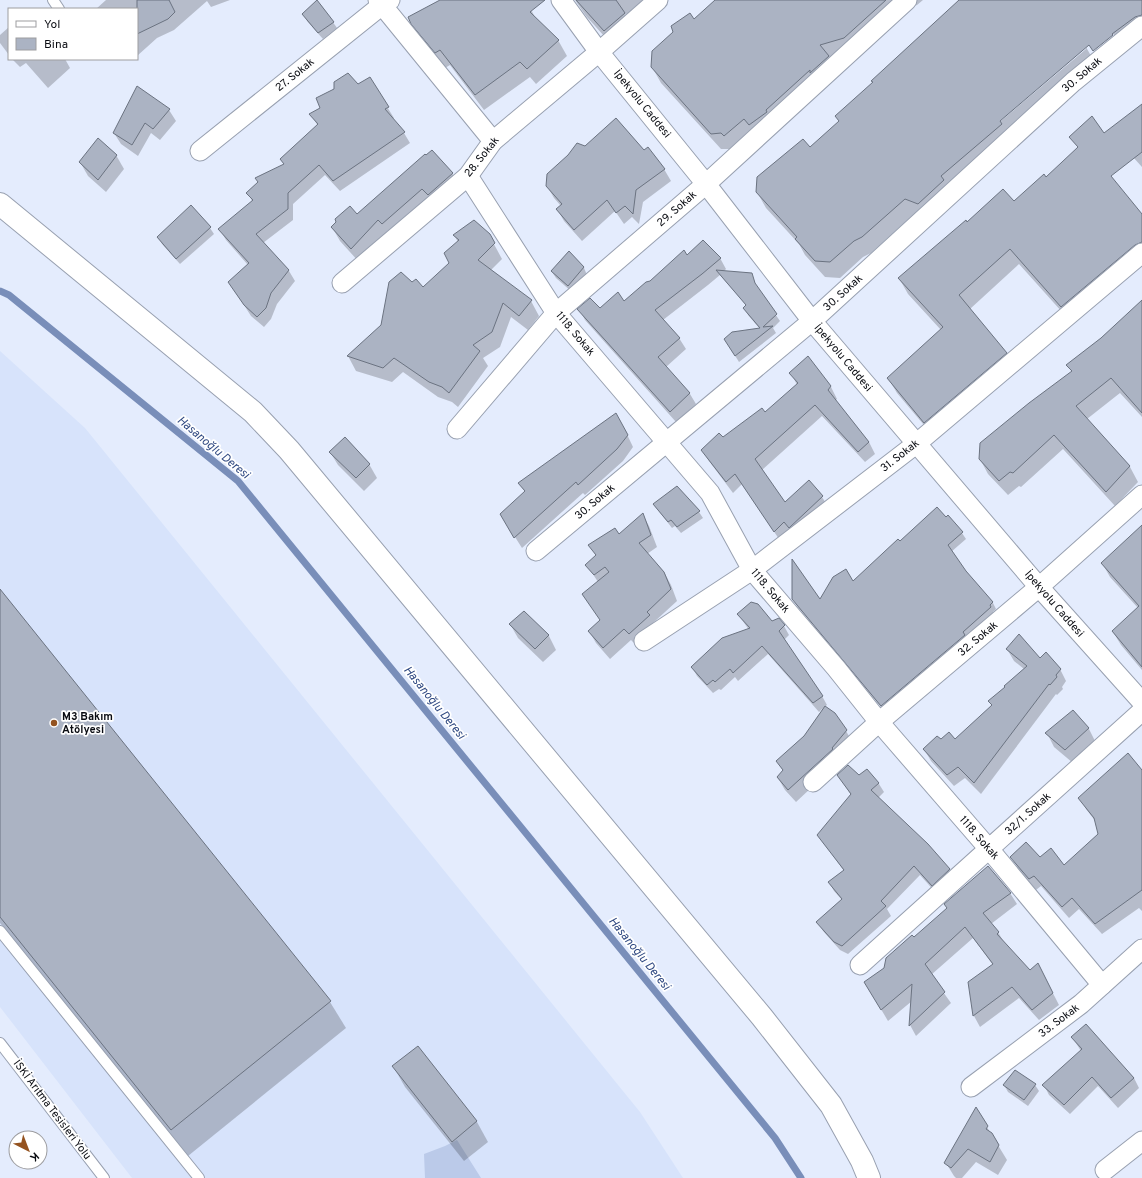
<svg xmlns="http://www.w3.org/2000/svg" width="1142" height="1178" font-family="Overpass,sans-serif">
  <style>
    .built { fill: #d7e3fb }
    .green { fill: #bbcae9 }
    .shadow { fill: #0003 }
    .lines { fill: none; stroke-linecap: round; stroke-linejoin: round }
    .stream { stroke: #798eb9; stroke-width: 7 }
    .building { fill: #abb3c3; stroke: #6b7381 }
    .service-casing { stroke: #98a0b0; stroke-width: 12 }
    .minor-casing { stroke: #98a0b0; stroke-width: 21 }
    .tertiary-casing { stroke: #98a0b0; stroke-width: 24 }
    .service { stroke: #fff; stroke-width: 10 }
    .minor { stroke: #fff; stroke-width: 19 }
    .tertiary { stroke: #fff; stroke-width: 22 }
    .poi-dot { fill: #945320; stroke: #fff; stroke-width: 1.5 }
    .labels { text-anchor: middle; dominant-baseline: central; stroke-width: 3.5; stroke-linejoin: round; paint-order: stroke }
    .street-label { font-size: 11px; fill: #090b11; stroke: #fff }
    .poi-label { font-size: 11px; font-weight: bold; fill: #090b11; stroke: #fff; text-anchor: start }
    .water-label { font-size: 12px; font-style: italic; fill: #324b83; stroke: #fff }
  </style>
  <rect width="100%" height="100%" fill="#e4ecfd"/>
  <path class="built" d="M0,351L85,428L640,1112L683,1178H132L0,1007Z"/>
  <path class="green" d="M457,1140L481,1178H425L424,1154L445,1146Z"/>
  <g class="shadow">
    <path d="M106,0H230L211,7L207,1L174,30L157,38L137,56V9H96Z"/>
    <path d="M442,0H526L537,21L558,40L567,56L536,84L530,77L484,110L450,65L445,68L422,40L412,23Z"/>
    <path d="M575,0H646L625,15L633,30L614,47L586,16Z"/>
    <path d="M717,0H923L917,5L909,8L731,149H721L661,83L652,67L694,20Z"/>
    <path d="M965,0H1142V35L1125,47L1092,11L995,124L996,125L1086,49V47L1095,63L927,219L914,214L871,253L863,257L840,278L825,277L805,255L799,244L766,208L757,192L810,148L839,122Z"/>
    <path d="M314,5H321L337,28L323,39L307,21L303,14Z"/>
    <path d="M9,27V55L0,43V35Z"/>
    <path d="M12,59H65L70,68L48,88L26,63L20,67Z"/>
    <path d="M369,78L394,118L392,119L404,133L410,143L340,191L325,175L293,204V220L263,243L289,271L295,281L277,304L271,319L264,327L251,316L229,282L248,265L226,240L220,230L252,201L248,193L284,165L318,126L311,115Z"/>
    <path d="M138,88L169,110L176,121L160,140L151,133L138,156L121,144L114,133Z"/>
    <path d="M1142,119V167L1122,145Z"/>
    <path d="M585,148L664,169L671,181L643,202L639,224L632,217L624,224L615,211L582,241L564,221L557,209L561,206L554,198L547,186Z"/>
    <path d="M116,155L124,169L106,192L88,176L80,162Z"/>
    <path d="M452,173L460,187L359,262L340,241L332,227Z"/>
    <path d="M1045,178L1142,216V262L1071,322L1019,264L970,309L1006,353L1015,369L934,437L897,393L888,378L941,330L908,294L899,278L967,223L1014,203Z"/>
    <path d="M210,228L214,234L180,264L162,244L158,237Z"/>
    <path d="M454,235H489L502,259L491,270L531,301L539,316L528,330L511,317L500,347L483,358L488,366L458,407L452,402L438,397L403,372L392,382L356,371L348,356L382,325L412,284L423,289L450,263L458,242Z"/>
    <path d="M569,252L584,268L587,275L572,292L556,278L552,272Z"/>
    <path d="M687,256L720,258L726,269L724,271L751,274L757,288L780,321L773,328L776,333L739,362L729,346L760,329L748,315L744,308L747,306L720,275L708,285L663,320L679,338L686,349L666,367L690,394L696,404L676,422L585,320L579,309H600L624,302Z"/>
    <path d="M1142,302V417L1120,393L1087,419L1130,467L1138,482L1115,506L1063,449L1021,487L1019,486L1008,495L988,474L980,459L1072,373L1068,365L1101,338Z"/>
    <path d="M808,358L831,387L837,399L835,401L869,442L875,454L865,462L822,416L762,470L785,503L822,497L829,508L781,542L742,484L733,493L709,461L702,450L765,414L797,385L791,373Z"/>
    <path d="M623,426L633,447L623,461L585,495L583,493L522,548L508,526L525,492L519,483Z"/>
    <path d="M330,452L369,464L377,478L364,491L338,465Z"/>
    <path d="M677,487L699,512L703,518L681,533L675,526L672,528L654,505Z"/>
    <path d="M643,515L649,526L657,547L647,554L664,572L671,585L677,601L653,623L656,627L636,645L631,640L610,659L596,643L589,631L601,621L598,582L587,565L596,556L590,545L619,536Z"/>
    <path d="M1142,526V670L1121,645L1113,632L1138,608L1110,577L1102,563Z"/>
    <path d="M962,533L966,539L951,552L965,572L993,603L996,609L993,612L994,614L885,712L797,606L793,599L820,601L853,582L899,542Z"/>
    <path d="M0,590L330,1002L346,1028L188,1156L0,923Z"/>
    <path d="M524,612L549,636L556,650L543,662L518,638L510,624Z"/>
    <path d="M738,614L784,626L789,635L784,640L822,696L827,705L824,707L846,731L853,743L839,762L796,802L785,790L778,778L783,771L777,761L804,737L824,707L819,712L768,654L738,681L735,677L721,690L719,689L713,693L697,676L692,667L749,630Z"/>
    <path d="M1007,649L1060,669L1066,681L1062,687L1063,689L1057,695L1056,694L981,794L965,778L954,786L931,761L924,749L941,741L955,740L992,706L989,701L1006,688L1024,669L1014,661Z"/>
    <path d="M1073,711L1089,729L1096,743L1073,763L1054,747L1047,733Z"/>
    <path d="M866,770L879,784L884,792L878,798L949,870L954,878L937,894L920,875L887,909L891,916L848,954L840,950L823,931L818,922L842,900L834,891L829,882L844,871L818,835L851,795L838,775L859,777Z"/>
    <path d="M1142,772V911L1139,908L1102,934L1079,909L1069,918L1041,886L1036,890L1018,868L1011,857L1040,859L1064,866L1099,834L1096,822L1086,809L1080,798Z"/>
    <path d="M1010,893L1017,904L991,924L998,932L1005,944L1030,972L1038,964L1059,1005L1039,1020L1019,998L980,1027L974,1016L969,983L993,965L973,938L931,975L951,1003L916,1036L910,1025L912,1001L888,1021L872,994L885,968L914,938Z"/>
    <path d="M1072,1037L1134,1078L1139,1088L1118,1108L1098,1086L1070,1114L1049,1095L1044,1085L1081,1051Z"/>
    <path d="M418,1047L477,1122L488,1142L464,1161L405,1087L393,1066Z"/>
    <path d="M1004,1085H1035L1039,1091L1028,1106L1008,1092Z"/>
    <path d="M976,1109L1007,1160L998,1175L976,1162L962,1178H956L954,1176L946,1163Z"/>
  </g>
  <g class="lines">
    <path class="stream" d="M0,291L9,295L238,481L775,1138L801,1178"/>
  </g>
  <g class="building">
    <path d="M137,0H169L175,12L168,19L137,34Z"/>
    <path d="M317,0L334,22L318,33L302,14Z"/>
    <path d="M440,0H545L530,12L559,40L527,69L520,62L475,95L440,50L435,53L411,24L408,17Z"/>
    <path d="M576,0H616L625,13L604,31Z"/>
    <path d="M715,0H886L844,38L820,45L829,56L810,73V70L766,110L767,112L749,125L744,119L724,136L721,133L711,134L651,67L652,51L673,32L671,26L690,13L694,19Z"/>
    <path d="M959,0H1142V15L1135,17L1112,34L1113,35L1093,51L1089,45L1000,121L1002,124L941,176L944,180L918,204L905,199L862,237L854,241L830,262L815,261L795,239L797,237L756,192L757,177L803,139L810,147L839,121L835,116L873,82L871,81Z"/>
    <path d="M348,73L358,84L370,77L389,107L385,109L405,132L333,181L319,165L288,193V209L256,234L289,270L271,293L266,308L257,317L244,305L228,282L249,263L218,229L253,200L246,193L258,182L255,178L284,164L280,159L318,124L309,114L320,108L316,98L334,89V82Z"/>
    <path d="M137,86L170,109L153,129L145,123L132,145L113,133Z"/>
    <path d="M1142,104V152L1111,176L1142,214V242L1135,245L1061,307L1010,249L959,295L1007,353L924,423L887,378L943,327L898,278L966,220L967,222L1003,189L1014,201L1044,174L1046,177L1078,147L1069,137L1092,116L1104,133Z"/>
    <path d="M616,118L644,150L648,147L665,169L636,190L633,214L625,206L616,213L607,200L574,230L556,209L562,204L546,186L547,174L568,155L577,143L585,146Z"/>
    <path d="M98,138L117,155L98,180L79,162Z"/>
    <path d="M432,150L453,173L428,195L422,189L382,224L378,220L351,249L331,227L336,222L335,219L350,206L357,214L425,154L426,155Z"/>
    <path d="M191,205L211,227L176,259L157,237Z"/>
    <path d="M474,220L490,234L495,243L478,260L532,300L519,316L503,303L492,332L473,345L480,351L449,393L442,387L429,382L394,358L383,368L347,356L381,325L389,282L401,272L412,282L416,279L423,287L449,263L444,253L459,240L453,235Z"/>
    <path d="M703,240L721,258L702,274L655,310L680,338L658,357L690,393L670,412L577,309L590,298L600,308L618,292L624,301L646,282L650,281L684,250L687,255Z"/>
    <path d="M569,251L584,267L568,286L551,271Z"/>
    <path d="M716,270L752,273L755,283L777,314L763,327L773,326L735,356L724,339L732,332L760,328L743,308L746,305Z"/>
    <path d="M1142,300V413L1111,378L1076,406L1130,466L1106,492L1054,435L1013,473L1010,472L999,481L979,459L980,443L1029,403L1072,371L1066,365L1101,338Z"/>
    <path d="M808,356L831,386L828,390L869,442L858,452L815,405L755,459L785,502L809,480L823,496L789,528L784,522L774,532L735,474L726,482L701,450L719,433L723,437L762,408L765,412L798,383L789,373Z"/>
    <path d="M616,413L628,435L617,449L578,485L576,482L514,538L500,514L525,491L518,483Z"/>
    <path d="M345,437L370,464L356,478L329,452Z"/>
    <path d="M677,486L700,511L677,527L671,520L668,522L653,504Z"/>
    <path d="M937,507L946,517L948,515L963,532L948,545L966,571L993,602L990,605L991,607L963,632L965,635L881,706L792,599V559L820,599L833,577L846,569L853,581L898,539L900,541Z"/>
    <path d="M643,513L651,535L639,543L664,572L671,589L647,612L650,615L629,634L624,629L603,648L588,631L600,620L582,594L609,572L605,567L594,575L585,565L596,555L588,545L615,528L619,534Z"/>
    <path d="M1142,525V667L1112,631L1139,606L1101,563Z"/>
    <path d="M0,589L331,1001L171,1130L0,917Z"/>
    <path d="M751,602L758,604L772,621L779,618L785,625L779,631L823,696L813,703L762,646L733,673L730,669L715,682L713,680L707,685L691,667L722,638L750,628L737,614Z"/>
    <path d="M524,611L549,635L535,649L509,624Z"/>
    <path d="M1019,634L1040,658L1046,652L1061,669L1056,675L1057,677L1050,685L1049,684L974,783L958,767L947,775L923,749L937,736L941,739L949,732L955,739L992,705L988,701L1005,687L1004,686L1027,666L1006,649Z"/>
    <path d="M825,706L835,713L847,730L832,748L833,749L788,790L777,777L783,770L776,761L804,736Z"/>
    <path d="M1073,710L1089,728L1065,750L1045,733Z"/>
    <path d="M1128,753L1142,770V890L1095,924L1072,898L1062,907L1034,876L1029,879L1010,857L1026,842L1040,857L1051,848L1064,865L1098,834L1094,818L1078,798Z"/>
    <path d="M848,765L859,775L867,769L879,783L871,790L928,844L950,869L932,886L914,866L881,901L886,906L842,946L834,942L816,922L842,899L828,882L844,870L817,835L851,794L837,775Z"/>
    <path d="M988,866L1011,893L983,913L999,932L997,934L1030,970L1038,963L1053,993L1032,1010L1012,987L973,1016L968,982L993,964L965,927L925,964L945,992L909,1026L912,984L881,1010L864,982L884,968L886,958L912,935L914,937L947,908L944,904Z"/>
    <path d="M1086,1024L1134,1078L1111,1098L1092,1077L1064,1105L1042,1085L1082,1049L1071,1037Z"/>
    <path d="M418,1046L477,1121L452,1142L392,1066Z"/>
    <path d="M1015,1070L1036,1084L1024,1100L1003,1085Z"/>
    <path d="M976,1107L988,1126L986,1129L992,1133L999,1145L990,1162L968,1149L951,1168L944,1163Z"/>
  </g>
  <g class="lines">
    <defs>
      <g id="service">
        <path d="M53,0L59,9"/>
        <path d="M0,931L199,1178"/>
        <path d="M0,1043L104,1178"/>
      </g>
      <g id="minor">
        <path d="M378,0L493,141"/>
        <path d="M561,0L599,52L706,184L812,321L1039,587L1142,702"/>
        <path d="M200,151L382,5L390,0"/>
        <path d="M468,176L556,313L710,493L752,570L836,668L879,722L989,849L1102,985"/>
        <path d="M342,283L468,176L493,141L599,52L658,0"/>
        <path d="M457,429L556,313L706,184L907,0"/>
        <path d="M536,551L812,321L1073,82L1142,26"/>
        <path d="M644,641L752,570L916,444L1142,253"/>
        <path d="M813,782L879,722L1039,587L1142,495"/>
        <path d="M860,965L1142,711"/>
        <path d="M971,1087L1081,1004L1142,949"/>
        <path d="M1105,1170L1142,1141"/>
      </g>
      <path id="tertiary" d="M0,204L253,412L289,450L762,1017L831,1105L862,1161L869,1178"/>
    </defs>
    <use href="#service" class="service-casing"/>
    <use href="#minor" class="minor-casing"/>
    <use href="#tertiary" class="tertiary-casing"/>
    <use href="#service" class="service"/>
    <use href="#minor" class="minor"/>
    <use href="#tertiary" class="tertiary"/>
  </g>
  <circle class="poi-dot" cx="54" cy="723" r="4"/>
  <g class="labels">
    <g class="street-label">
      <text transform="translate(295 75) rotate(-39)">27. Sokak</text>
      <text transform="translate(1082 75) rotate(-40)">30. Sokak</text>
      <text transform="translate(642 104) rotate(51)">İpekyolu Caddesi</text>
      <text transform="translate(482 157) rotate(-51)">28. Sokak</text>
      <text transform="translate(677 209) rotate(-41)">29. Sokak</text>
      <text transform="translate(843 293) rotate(-42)">30. Sokak</text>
      <text transform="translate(575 334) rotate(50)">1118. Sokak</text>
      <text transform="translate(843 358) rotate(50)">İpekyolu Caddesi</text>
      <text transform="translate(900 456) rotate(-38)">31. Sokak</text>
      <text transform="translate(595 502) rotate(-40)">30. Sokak</text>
      <text transform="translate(770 591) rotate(50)">1118. Sokak</text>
      <text transform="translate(1054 604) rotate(49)">İpekyolu Caddesi</text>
      <text transform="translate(978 639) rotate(-40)">32. Sokak</text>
      <text transform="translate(1028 814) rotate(-42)">32/1. Sokak</text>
      <text transform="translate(979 838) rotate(49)">1118. Sokak</text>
      <text transform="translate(1059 1021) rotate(-37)">33. Sokak</text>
      <text transform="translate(52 1110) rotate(53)">İSKİ Arıtma Tesisleri Yolu</text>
    </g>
    <g class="poi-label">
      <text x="62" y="717">M3 Bakım<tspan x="62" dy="13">Atölyesi</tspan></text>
    </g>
    <g class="water-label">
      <text transform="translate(213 448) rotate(40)">Hasanoğlu Deresi</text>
      <text transform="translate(434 703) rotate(51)">Hasanoğlu Deresi</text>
      <text transform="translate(639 954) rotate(51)">Hasanoğlu Deresi</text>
    </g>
  </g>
  <rect x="8" y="8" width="130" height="52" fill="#ffffff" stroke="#9d9da0"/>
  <rect x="16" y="21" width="20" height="6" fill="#ffffff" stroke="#9d9da0"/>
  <text x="44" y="28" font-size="12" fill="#090b11">Yol</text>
  <rect x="16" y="38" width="20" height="12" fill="#abb3c3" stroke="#9d9da0"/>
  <text x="44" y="48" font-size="12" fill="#090b11">Bina</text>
  <g transform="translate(28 1150) rotate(138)"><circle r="19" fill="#ffffff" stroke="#9d9da0"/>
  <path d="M0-3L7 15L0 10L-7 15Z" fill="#945320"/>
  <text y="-6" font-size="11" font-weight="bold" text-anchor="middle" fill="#090b11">K</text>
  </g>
</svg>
